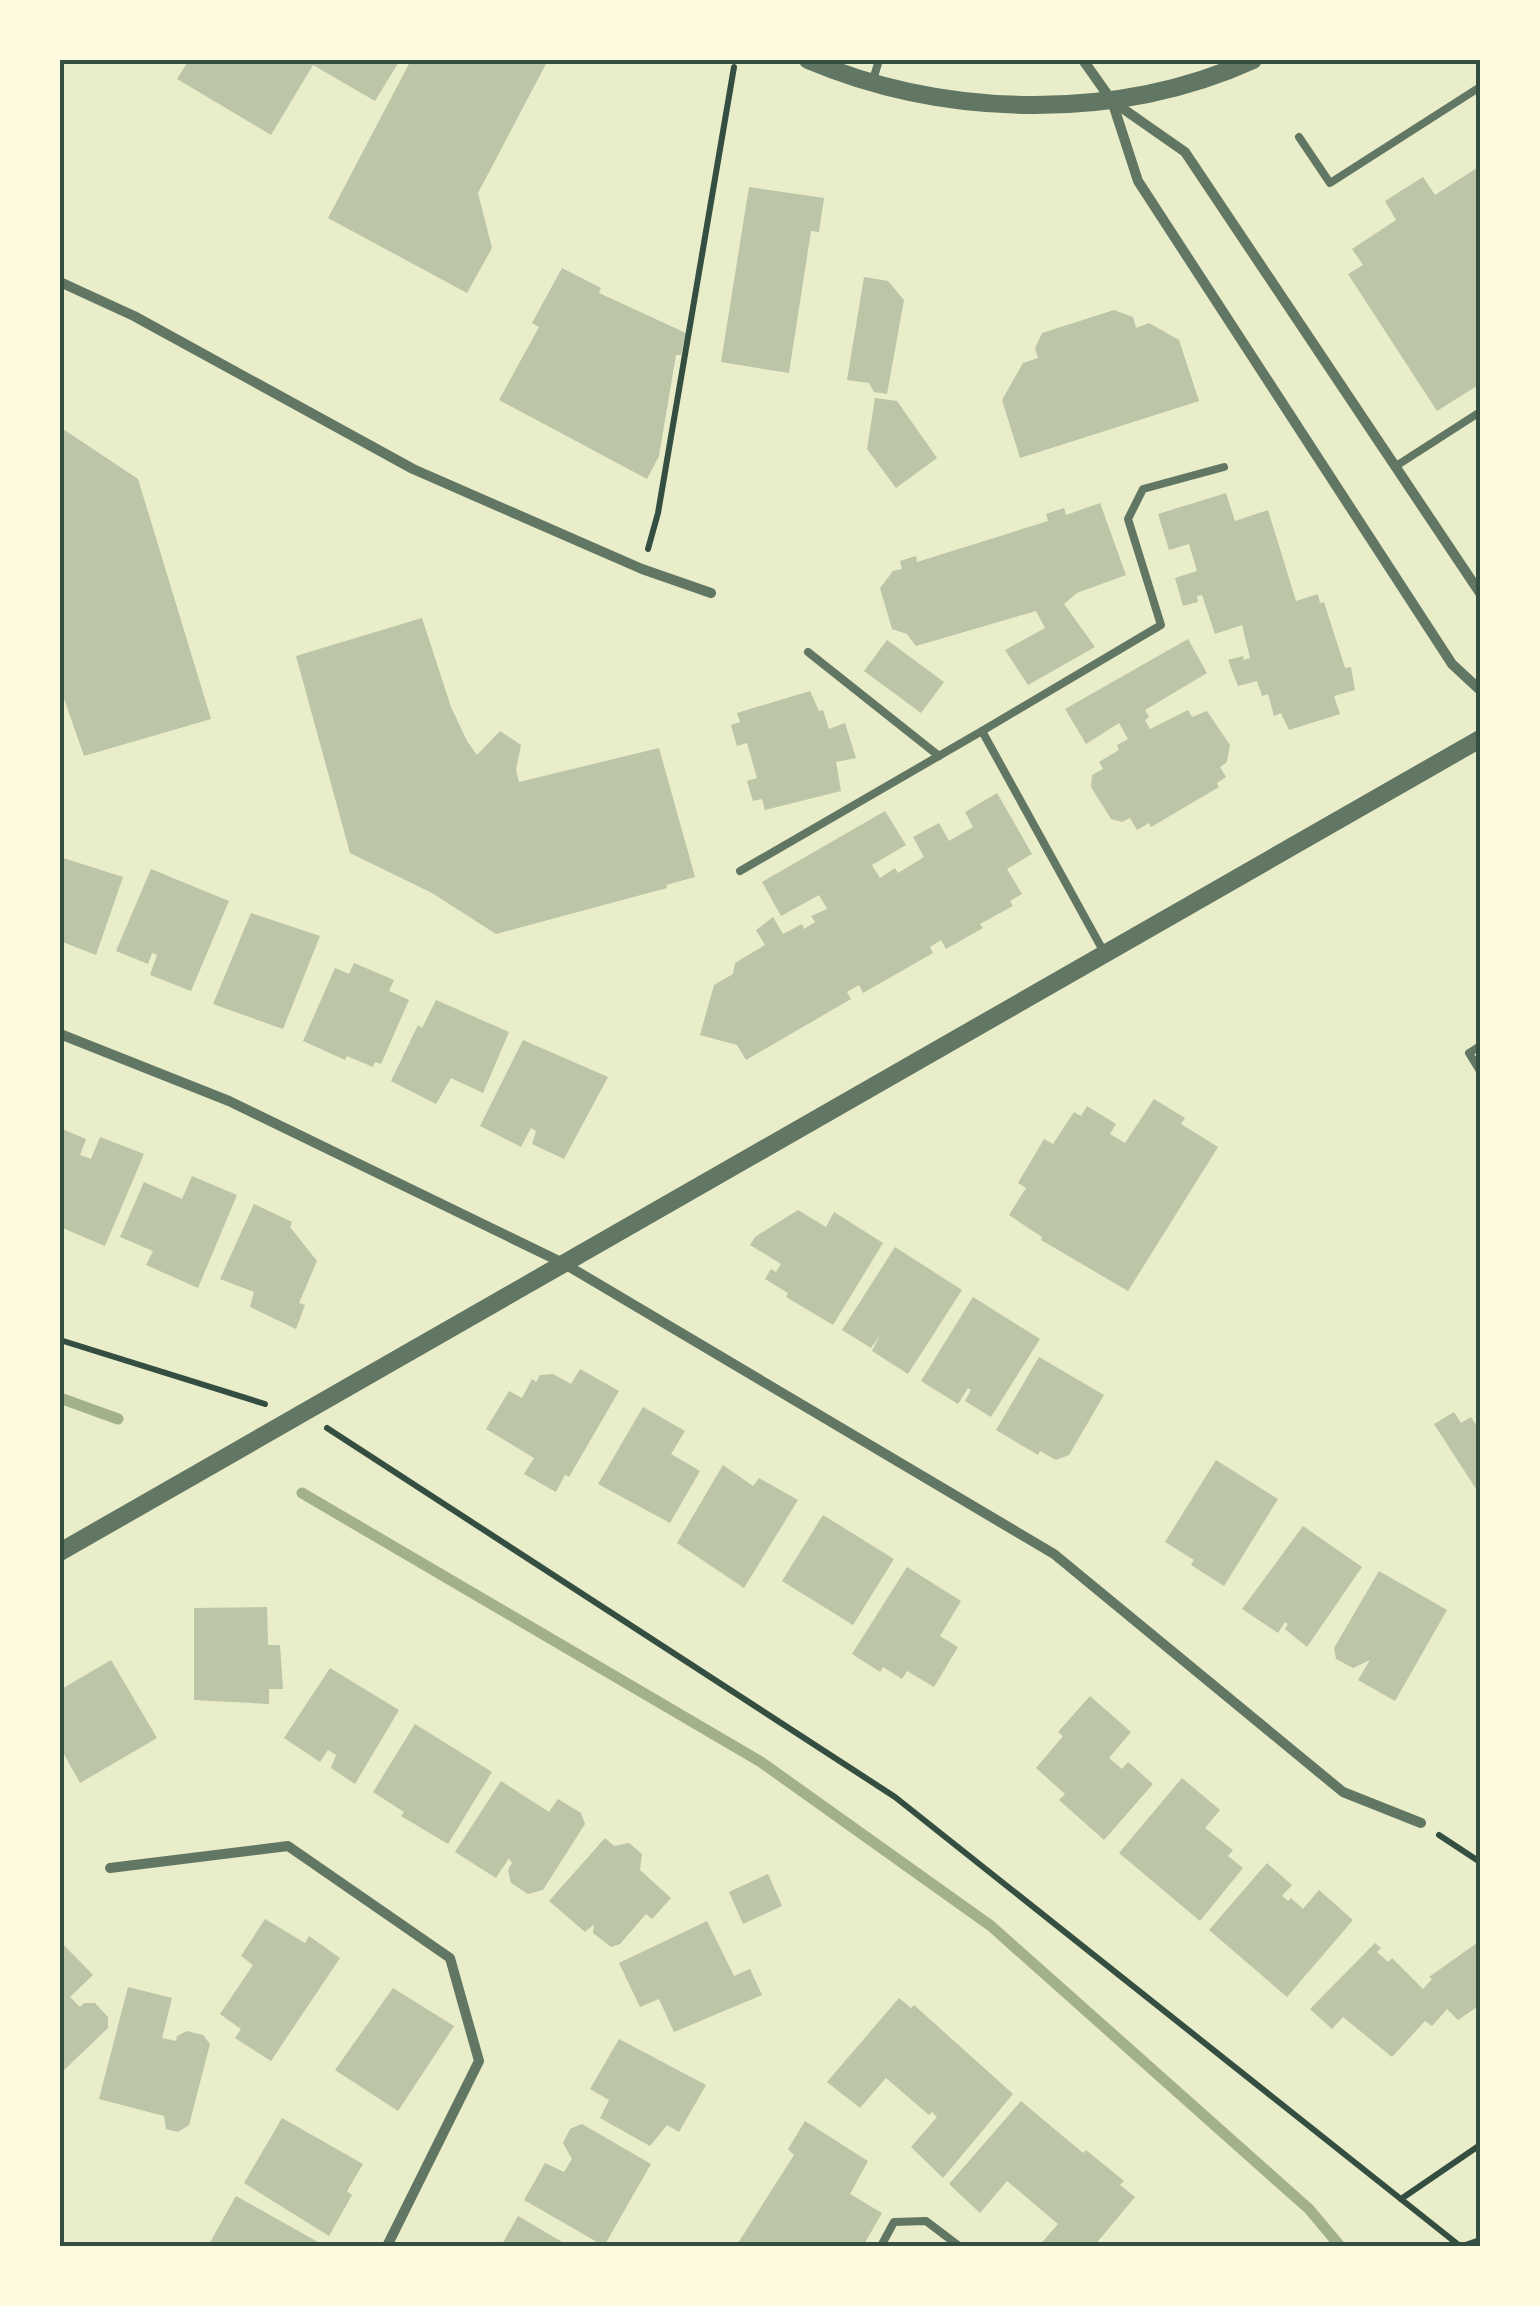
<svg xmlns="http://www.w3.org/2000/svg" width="1540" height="2306" font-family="Inter,sans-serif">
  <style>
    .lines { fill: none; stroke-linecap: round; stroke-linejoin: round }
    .stream { stroke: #a3b18a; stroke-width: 11 }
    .building { fill: #bcc5a7 }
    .path { stroke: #344e41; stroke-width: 6 }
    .service { stroke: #617663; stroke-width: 8 }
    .minor { stroke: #617663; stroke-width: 10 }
    .tertiary { stroke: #617663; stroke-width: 18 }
    .neatline { fill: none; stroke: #344e41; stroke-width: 4 }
  </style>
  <rect width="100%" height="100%" fill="#e9edc9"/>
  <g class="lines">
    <g class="stream">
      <path d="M60,1398L118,1419"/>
      <path d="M302,1493L761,1762L991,1926L1309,2209L1340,2246"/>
    </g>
  </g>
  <g class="building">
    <path d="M189,60H400L375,101L313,65L271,135L177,79Z"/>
    <path d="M411,60H548L478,193L492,248L467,293L328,218Z"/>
    <path d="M1480,166V384L1437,411L1348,274L1363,265L1352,249L1396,220L1385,201L1423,177L1435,195Z"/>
    <path d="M749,187L824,198L819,232L811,231L789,373L721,362Z"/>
    <path d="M562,268L601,288L599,293L686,333L681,355H676L659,456L647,479L499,400L539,327L532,323Z"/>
    <path d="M864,277L888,281L904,300L887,394L874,392L869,383L847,380Z"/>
    <path d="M1114,310L1133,317L1136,328L1149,323L1179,340L1199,401L1020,458L1002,400L1023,363L1038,358L1035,348L1042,333Z"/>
    <path d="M875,398L897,401L937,458L896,488L867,449Z"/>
    <path d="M60,427L138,479L211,719L84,756L60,687Z"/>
    <path d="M1226,493L1235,521L1268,510L1296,601L1318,594L1320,603L1324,602L1345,668L1351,667L1355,690L1334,696L1340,714L1289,730L1281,713L1274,716L1268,694L1262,696L1257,681L1238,686L1228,660L1243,656L1244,660L1250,658L1242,625L1215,634L1202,595L1197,596L1198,602L1183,606L1175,578L1197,571L1189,544L1169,550L1158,514Z"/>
    <path d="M1100,503L1126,575L1077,593L1064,604L1095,647L1028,685L1005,650L1045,628L1036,611L916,646L907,634L892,629L880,588L893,571L902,569L900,561L916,556L917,562L1048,521L1046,514L1064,508L1066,515Z"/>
    <path d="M422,618L451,707L467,741L477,755L500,731L521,745L516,770L519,782L659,748L695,877L666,885L667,888L496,934L432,893L350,853L296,656Z"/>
    <path d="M1188,639L1207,673L1145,710L1149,717L1145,720L1150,729L1188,710L1192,717L1207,711L1230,745L1227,762L1220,767L1226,777L1217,783L1219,787L1151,827L1149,823L1137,830L1130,818L1122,822L1111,819L1091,787L1092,775L1103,769L1099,762L1119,750L1117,745L1128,739L1119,723L1086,744L1065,709Z"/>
    <path d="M887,640L944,682L921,713L864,671Z"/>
    <path d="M810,691L819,711L823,710L829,729L845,723L856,758L836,762L841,791L765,810L762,799L753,801L747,781L757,778L747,743L737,746L731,725L740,722L737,713Z"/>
    <path d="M997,793L1032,854L1007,869L1022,894L1010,901L1013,906L980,924L983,928L946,949L941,940L930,947L933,953L863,993L859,985L847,992L851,999L746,1060L737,1045L700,1035L714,985L733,974L735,963L765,945L756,930L773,917L783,934L802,924L804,929L815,922L811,916L827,909L819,895L781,916L762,882L885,811L906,845L872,865L880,878L895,868L898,873L924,857L913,837L939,823L949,841L973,827L965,812Z"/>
    <path d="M60,857L123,877L96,955L60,941Z"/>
    <path d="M151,869L229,901L191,991L150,975L157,955L152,953L148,964L116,951Z"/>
    <path d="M251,913L320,936L283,1029L213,1004Z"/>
    <path d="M354,963L394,980L389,991L409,1000L381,1064L375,1062L373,1067L347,1056L345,1060L303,1041L335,968L349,974Z"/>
    <path d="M436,1000L509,1032L483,1093L451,1078L436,1104L391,1081L418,1025L422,1028Z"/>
    <path d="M523,1040L608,1077L564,1159L532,1144L536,1131L531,1128L521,1147L480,1126Z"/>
    <path d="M1154,1099L1185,1118L1181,1124L1218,1147L1128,1291L1041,1240L1042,1237L1009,1215L1026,1188L1018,1183L1044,1139L1053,1144L1074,1112L1081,1116L1087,1106L1116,1124L1110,1134L1125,1143Z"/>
    <path d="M60,1128L86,1139L80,1155L91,1159L100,1137L144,1154L105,1246L60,1227Z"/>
    <path d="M192,1176L237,1195L198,1288L146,1265L153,1251L120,1237L144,1182L182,1199Z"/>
    <path d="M254,1204L292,1222L290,1227L317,1261L299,1303L305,1305L296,1329L250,1307L254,1292L220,1279Z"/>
    <path d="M798,1210L826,1227L834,1212L883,1243L833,1325L786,1297L788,1293L765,1279L771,1269L776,1272L781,1264L750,1245L755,1237Z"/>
    <path d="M895,1247L962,1290L908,1374L872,1351L880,1335L871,1348L842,1330Z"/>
    <path d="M973,1297L1040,1339L991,1417L965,1401L971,1390L968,1388L958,1404L921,1381Z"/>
    <path d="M1039,1357L1104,1395L1069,1455L1056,1460L1040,1451L1038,1455L996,1430Z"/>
    <path d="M580,1369L619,1391L569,1477L565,1475L556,1492L524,1474L534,1458L486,1429L509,1391L522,1398L532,1379L536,1382L540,1375L553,1374L571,1384Z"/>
    <path d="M643,1407L685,1431L671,1454L700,1471L670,1523L598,1484Z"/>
    <path d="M1454,1412L1461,1423L1471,1417L1480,1431V1495L1434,1424Z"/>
    <path d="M1216,1460L1278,1499L1224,1586L1191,1565L1194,1560L1165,1542Z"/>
    <path d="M723,1465L753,1486L759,1478L798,1500L744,1588L677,1543Z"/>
    <path d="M823,1515L894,1559L853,1625L782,1581Z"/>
    <path d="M1303,1526L1362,1567L1307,1647L1285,1629L1288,1624L1285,1622L1278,1633L1242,1609Z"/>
    <path d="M907,1567L961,1601L940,1636L958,1647L934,1687L907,1671L902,1679L883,1667L880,1672L852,1654Z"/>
    <path d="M1379,1571L1447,1610L1395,1701L1358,1680L1370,1660L1353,1668L1336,1659L1334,1648Z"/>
    <path d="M267,1607L268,1645H280L283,1689H269V1704L194,1700V1608Z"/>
    <path d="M111,1660L157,1738L80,1783L60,1747V1690Z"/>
    <path d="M330,1668L399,1710L355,1784L331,1768L336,1755L333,1753L328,1750L320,1762L284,1738Z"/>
    <path d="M1090,1696L1131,1732L1109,1758L1122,1769L1128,1762L1153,1784L1104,1840L1059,1800L1065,1794L1036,1768L1063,1736L1058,1732Z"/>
    <path d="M415,1724L492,1772L448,1844L401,1816L404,1812L373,1792Z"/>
    <path d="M1182,1778L1220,1810L1205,1828L1233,1850L1228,1856L1243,1868L1200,1921L1119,1853Z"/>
    <path d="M501,1781L549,1812L558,1799L581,1813L585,1824L543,1890L528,1894L511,1883L508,1870L512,1863L509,1858L496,1878L455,1852Z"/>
    <path d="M605,1838L614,1846L629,1843L642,1854L640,1870L671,1898L652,1919L646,1914L620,1944L611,1947L593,1933L594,1924L599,1920L585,1932L549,1901Z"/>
    <path d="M1267,1863L1292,1885L1282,1896L1288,1901L1291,1898L1303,1909L1319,1890L1353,1920L1287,1997L1209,1930Z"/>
    <path d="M768,1874L782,1906L743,1924L729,1892Z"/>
    <path d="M265,1919L305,1943L309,1936L340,1958L271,2061L235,2038L241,2029L220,2014L253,1965L241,1956Z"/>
    <path d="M707,1921L734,1976L750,1969L762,1995L674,2032L659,1999L640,2007L619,1963Z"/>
    <path d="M60,1941L93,1975L70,1997L80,2007L84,2003H95L108,2017V2028L60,2074Z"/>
    <path d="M1375,1943L1381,1948L1377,1952L1388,1962L1392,1958L1423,1989L1432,1979L1429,1977L1477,1943L1480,2005L1458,2020L1447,2009L1432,2026L1425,2021L1392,2057L1343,2017L1332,2029L1310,2009Z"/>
    <path d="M128,1987L172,1998L162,2038L176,2041L177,2036L187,2031L203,2035L210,2044L189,2125L178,2132L166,2129L164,2116L99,2099Z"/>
    <path d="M393,1988L454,2026L398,2111L335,2070Z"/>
    <path d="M899,1998L911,2008L914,2005L1013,2094L943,2178L911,2147L937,2117L932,2112L929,2115L886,2078L860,2108L827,2082Z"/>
    <path d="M619,2039L706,2085L679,2132L667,2125L650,2146L600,2118L609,2100L590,2089Z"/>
    <path d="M1021,2101L1083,2153L1086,2150L1124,2181L1120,2185L1135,2197L1094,2246H1039L1058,2224L1007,2181L980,2213L949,2184Z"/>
    <path d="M282,2118L363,2164L347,2191L352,2195L329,2236L244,2183Z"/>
    <path d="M805,2121L868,2161L850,2194L882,2213L863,2246H743L738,2243L794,2155L788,2149Z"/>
    <path d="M582,2124L651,2164L604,2246L524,2200L545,2163L564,2172L572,2159L563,2143L570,2129Z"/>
    <path d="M236,2196L325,2246H208Z"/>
    <path d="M518,2216L569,2246H501Z"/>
  </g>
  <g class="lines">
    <g class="path">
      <path d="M648,549L658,513L734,67"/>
      <path d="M60,1340L265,1404"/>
      <path d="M327,1428L895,1797L1460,2246"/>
      <path d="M1439,1835L1480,1862"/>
      <path d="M1401,2199L1480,2145"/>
      <path d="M1462,2246L1480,2240"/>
    </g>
    <g class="service">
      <path d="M873,80L879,60"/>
      <path d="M1299,137L1330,183L1480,87"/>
      <path d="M1396,466L1480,412"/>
      <path d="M808,652L939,756"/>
      <path d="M740,871L982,731"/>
      <path d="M1105,954L982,731L1161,625L1128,519L1143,489L1224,467"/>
      <path d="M1480,1046L1469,1053L1480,1071"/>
      <path d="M881,2246L894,2222L926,2221L959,2246"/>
    </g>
    <g class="minor">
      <path d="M1083,60L1112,101L1138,181L1452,664L1480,690"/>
      <path d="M1112,101L1185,152L1480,593"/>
      <path d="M60,282L134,316L413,469L642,569L711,593"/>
      <path d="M60,1034L229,1101L563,1263L1054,1554L1343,1792L1421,1823"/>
      <path d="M110,1868L288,1846L450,1958L479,2061L387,2246"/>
    </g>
    <g class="tertiary">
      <path d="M808,60C945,118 1116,122 1253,60"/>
      <path d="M60,1552L1480,739"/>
    </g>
  </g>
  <rect width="1540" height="2306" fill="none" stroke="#fefae0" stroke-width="125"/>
  <rect x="62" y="62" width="1416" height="2182" class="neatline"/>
</svg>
